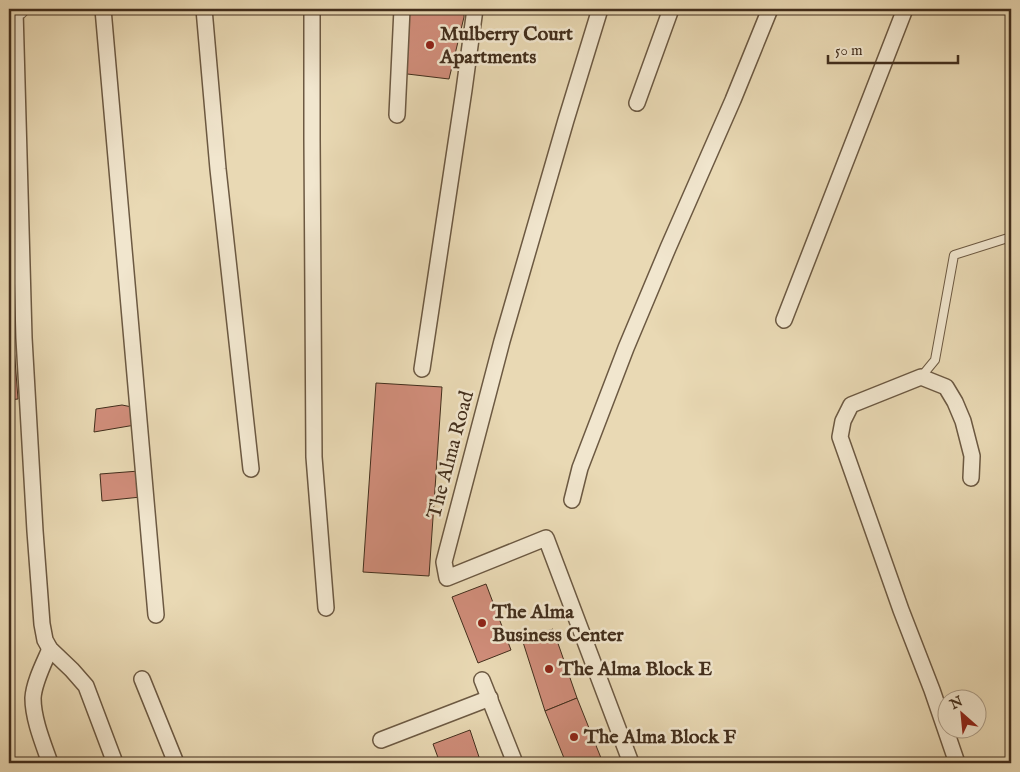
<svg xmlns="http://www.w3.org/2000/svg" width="1020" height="772" font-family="'IM FELL English',serif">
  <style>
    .building { fill: #d08d7a; stroke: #422e1c }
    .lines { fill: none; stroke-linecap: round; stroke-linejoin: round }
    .service-casing { stroke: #6c5942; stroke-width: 10 }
    .minor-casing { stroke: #6c5942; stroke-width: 18 }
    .tertiary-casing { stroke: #6c5942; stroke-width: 21 }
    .service { stroke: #f1e6ce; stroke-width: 8 }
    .minor { stroke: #f1e6ce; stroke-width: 15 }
    .tertiary { stroke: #f1e6ce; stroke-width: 19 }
    .poi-dot { fill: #8f2418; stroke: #f1e6ce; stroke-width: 2 }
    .labels { text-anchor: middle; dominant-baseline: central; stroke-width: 5; stroke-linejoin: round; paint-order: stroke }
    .poi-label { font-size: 20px; font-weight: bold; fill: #422e1c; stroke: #f1e6ce; text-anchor: start }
    .street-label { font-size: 20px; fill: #422e1c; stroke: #f1e6ce }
  </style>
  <rect width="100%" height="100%" fill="#e9d9b4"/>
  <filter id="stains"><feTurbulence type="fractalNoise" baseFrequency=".004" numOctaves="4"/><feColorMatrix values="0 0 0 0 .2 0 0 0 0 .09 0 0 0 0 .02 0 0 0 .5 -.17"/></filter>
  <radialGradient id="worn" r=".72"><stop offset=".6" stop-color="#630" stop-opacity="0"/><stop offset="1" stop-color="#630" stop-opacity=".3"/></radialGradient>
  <g class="building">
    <path d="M408,9H464V17L449,79L399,73Z"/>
    <rect x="9" y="195" width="3" height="29"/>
    <path d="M9,347H14L18,399L9,400Z"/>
    <path d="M376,383L442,387L429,576L363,572Z"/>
    <path d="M122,405L132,407L135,425L94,432L96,409Z"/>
    <path d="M139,471L141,497L102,501L100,474Z"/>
    <path d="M486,584L511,650L478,663L452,597Z"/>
    <path d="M553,629L577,698L545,711L522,639Z"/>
    <path d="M577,698L603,763H566L545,711Z"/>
    <path d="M470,730L481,763H440L433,744Z"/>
  </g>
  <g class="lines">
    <defs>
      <path id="service" d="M921,377L935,360L954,255L1011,237"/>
      <g id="minor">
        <path d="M103,9L156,615"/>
        <path d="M204,9L218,169L251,469"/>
        <path d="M312,9V139L314,457L326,608"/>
        <path d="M600,9L566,120L502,341L444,562L447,578L546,538L631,763"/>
        <path d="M15,10L24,338L35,531L42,624L45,640L50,649L72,670L86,686L115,763"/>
        <path d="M637,103L671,9"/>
        <path d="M397,115L402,9"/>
        <path d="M784,320L905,9"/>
        <path d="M422,369L464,90L475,9"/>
        <path d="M572,500L580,468L626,348L668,248L733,100L770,9"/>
        <path d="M50,649C44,663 34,682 33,698C33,719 43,743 50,763"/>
        <path d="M142,679L176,763"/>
        <path d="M482,680L515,763"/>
        <path d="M381,740L490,698"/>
        <path d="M957,763L932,690L901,610L840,437L843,421L851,405L921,377L946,387L955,402L963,421L972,456L971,478"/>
      </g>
      <path id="tertiary" d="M9,11L19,9"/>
    </defs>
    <use href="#service" class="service-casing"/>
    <use href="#minor" class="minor-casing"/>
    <use href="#tertiary" class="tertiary-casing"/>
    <use href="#service" class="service"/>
    <use href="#minor" class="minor"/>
    <use href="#tertiary" class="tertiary"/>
  </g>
  <g class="poi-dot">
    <circle cx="430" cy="45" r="5"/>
    <circle cx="482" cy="623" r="5"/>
    <circle cx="549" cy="669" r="5"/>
    <circle cx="574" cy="737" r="5"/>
  </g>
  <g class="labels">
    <g class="poi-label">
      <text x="440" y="34">Mulberry Court<tspan x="440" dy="23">Apartments</tspan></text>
      <text x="492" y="612">The Alma<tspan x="492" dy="23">Business Center</tspan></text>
      <text x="559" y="669">The Alma Block E</text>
      <text x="584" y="737">The Alma Block F</text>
    </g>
    <g class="street-label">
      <text transform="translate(451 455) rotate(-75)">The Alma Road</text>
    </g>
  </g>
  <rect width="1020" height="772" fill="none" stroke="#e9d9b4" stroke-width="30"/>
  <rect x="10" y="10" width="1000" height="752" fill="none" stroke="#422e1c" stroke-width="2.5"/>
  <rect x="15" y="15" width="990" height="742" fill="none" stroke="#422e1c"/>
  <g transform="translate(962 714) rotate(333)"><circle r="24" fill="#f1e6ce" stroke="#ab9c87"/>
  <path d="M0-4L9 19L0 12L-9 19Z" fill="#8f2418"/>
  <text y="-8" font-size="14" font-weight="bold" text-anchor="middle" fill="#422e1c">N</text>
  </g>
  <path d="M828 55v8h130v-8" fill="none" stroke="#422e1c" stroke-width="2.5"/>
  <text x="835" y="55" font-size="15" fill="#422e1c" stroke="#f1e6ce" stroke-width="4" paint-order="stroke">50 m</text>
  <rect width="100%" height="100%" filter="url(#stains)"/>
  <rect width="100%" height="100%" fill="url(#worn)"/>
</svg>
